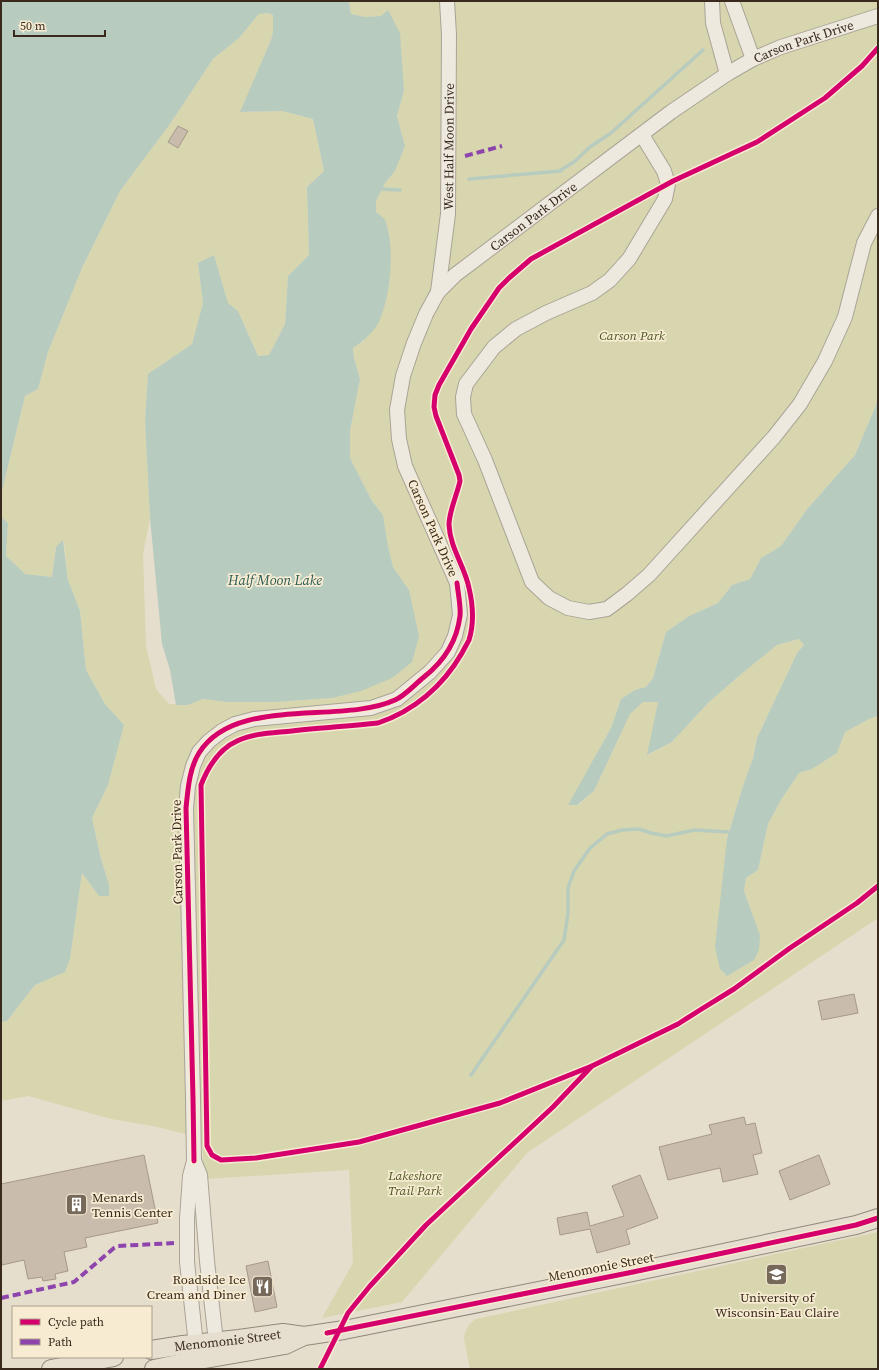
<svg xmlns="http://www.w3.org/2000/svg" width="879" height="1370" font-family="'Source Serif 4',serif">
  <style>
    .green { fill: #d7d6ae }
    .water { fill: #b8cbbf }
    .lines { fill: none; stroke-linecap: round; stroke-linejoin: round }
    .stream { stroke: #b8cbbf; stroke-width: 3.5 }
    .building { fill: #cabcad; stroke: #a6998b }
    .minor-casing { stroke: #aba396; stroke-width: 16 }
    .major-casing { stroke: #90887c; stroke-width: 20 }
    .minor { stroke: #eee9df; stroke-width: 14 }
    .major { stroke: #e6dfcf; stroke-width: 18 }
    .quiet { stroke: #8e44ad; stroke-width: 4; stroke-dasharray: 8 4; stroke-linecap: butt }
    .cycleway-casing { stroke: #f7ecd2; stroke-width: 8 }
    .cycleway { stroke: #d6006c; stroke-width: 5 }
    .labels { text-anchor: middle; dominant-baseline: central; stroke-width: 3.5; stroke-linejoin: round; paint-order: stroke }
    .street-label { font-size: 13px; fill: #3a2a1d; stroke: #f7ecd2 }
    .park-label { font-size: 13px; font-style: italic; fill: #4c5822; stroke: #f7ecd2 }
    .poi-label { font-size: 13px; fill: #3a2a1d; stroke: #f7ecd2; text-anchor: start }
    .water-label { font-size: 14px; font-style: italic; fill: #2b5b57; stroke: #f7ecd2 }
  </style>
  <rect width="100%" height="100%" fill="#e6decc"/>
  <g class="green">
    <path d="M349,1H878V388L876,405L855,455L808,508L781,546L761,558L750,579L732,585L718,603L689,616L666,632L653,678L646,688L635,690L621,699L611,728L569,805H578L594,791L630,714L643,702H658L648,755L672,742L708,703L739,676L777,645L799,639L804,645L797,653L757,738L753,758L741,792L727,839L720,969L727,976L760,935L744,891L746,878L758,870L768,824L781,800L799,773L812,769L837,753L845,732L869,719L878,716V918L527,1153L402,1302L322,1318L353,1263L349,1170L204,1179L202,1138L153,1126L111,1119L28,1096L1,1101V1022L7,1021L35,985L65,972L70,959L82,873L99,896L109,884L101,859L92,818L108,785L124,725L105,704L86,670L80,611L68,580L64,541L56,547L52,577L25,574L6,556L8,523L1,517V495L25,396L38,389L48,352L82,268L120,191L170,124L213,59L239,38L259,14L268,13L273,15V32L271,40L241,112L282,111L313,119L324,171L307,187L309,255L288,276L285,324L269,355L258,356L238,311L228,304L214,255L198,263L203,303L192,344L148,374L145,420L150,518L143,554L146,646L156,689L169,704L188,705L203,699L226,702H275L332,698L409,590L393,567L388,546L383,515L372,501L350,458V431L360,379L354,358L353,348L364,341L384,219L376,212V201L385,183L395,171L405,146L397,116L404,91L388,10L382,16L365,17L351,14Z"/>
    <path d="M878,1232V1369H470L464,1339C465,1330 468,1324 476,1319Z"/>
  </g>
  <g class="water">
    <path d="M1,1H349L351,14L365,17L381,16L388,10L400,33L404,91L397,116L405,146L395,171L385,183L376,201V212C379,214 383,217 385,220C395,246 391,291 381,317C377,329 364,341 353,348L354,358L360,379L350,431V458L372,501L383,515L388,546L393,567L409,590L419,636L412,662L392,678L361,691L332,698L275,702H226L203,699L188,705H176L170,670L162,644L150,518L145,420L148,374L192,344L203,303L198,263L214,255L228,303L238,311L258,356L269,355L285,324L288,276L309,255L307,187L324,171L313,119L282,111L240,112L271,40L273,32V15L268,13L259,14L239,38L213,59L170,124L120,191L82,268L48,352L38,389L25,396L1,495Z"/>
    <path d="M878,388V716L869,719L845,732L837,753L812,769L799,773L781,800L768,824L758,870L746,878L744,891L760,935L759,950L754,960L727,976L720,969L715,947L727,839L741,792L753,758L757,738L797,653L804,645L799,639L777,645L739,676L708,703L672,742L647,755L658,702H643L630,714L594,791L577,805H568L611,728L621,699L635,690L646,687L653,678L666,632L689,616L718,603L732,585L750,579L761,558L781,546L808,508L855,455L876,405Z"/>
    <path d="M1,517L8,523L6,556L25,574L52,577L56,547L63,540L68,580L80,611L86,670L105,704L124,725L108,785L92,818L101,859L109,884V896H99L82,873L70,959L65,972L35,985L7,1021L1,1022Z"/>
  </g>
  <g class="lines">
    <g class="stream">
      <path d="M559,171L574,162L590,147L611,133L703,50"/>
      <path d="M469,179L561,171"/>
      <path d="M380,189L400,190"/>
      <path d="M471,1075L564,940L568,913V888L574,871L590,848L607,834L622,830L639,829L651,833L667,836L694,830L728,832"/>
    </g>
  </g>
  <g class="building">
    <path d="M178,126L188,131L178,148L168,142Z"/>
    <path d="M854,994L858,1013L822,1020L818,1001Z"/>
    <path d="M744,1117L746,1125L755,1123L762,1153L753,1155L758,1174L723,1182L720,1168L668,1180L659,1147L712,1134L709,1125Z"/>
    <path d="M144,1155L158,1223L85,1238L87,1247L64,1252L68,1271L55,1274L56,1279L43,1281L42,1277L28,1279L24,1260L2,1265L1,1257V1184Z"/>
    <path d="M819,1155L830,1184L790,1200L779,1171Z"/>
    <path d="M640,1175L658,1218L626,1230L630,1244L597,1253L590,1229L560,1235L557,1218L587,1212L590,1226L624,1216L612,1186Z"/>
    <path d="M268,1261L277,1307L255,1312L246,1266Z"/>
  </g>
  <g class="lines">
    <defs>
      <g id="minor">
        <path d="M712,1L713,23L727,74"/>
        <path d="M732,1L753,59"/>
        <path d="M642,135L664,171L668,184L665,199L629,259L610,280L592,293L546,313L516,329L494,347L466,384L463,397L464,414L485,460L532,582L549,598L568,608L589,612L607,609L627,594L649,575L774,437L800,404L825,361L845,317L864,243L878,216"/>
        <path id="s1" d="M438,292L448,214L449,35L447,1"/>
        <path d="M194,1161L200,1175L207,1261L217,1351"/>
        <path id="s2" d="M197,1354L187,1262V1219L190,1176L194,1161L193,1098L186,808L188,786L193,766L199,752L209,741L222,731L235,724L254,719L371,708L397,699L430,672L448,652L455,636L460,615L457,583L405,466L399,439L397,410L403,376L414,343L426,314L438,292L455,275L671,112L727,74L753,59L781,47L878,16"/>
      </g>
      <g id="major">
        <path id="s3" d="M151,1350L183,1345L239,1339L283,1333L304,1336"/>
        <path d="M51,1369L114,1357"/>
        <path d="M154,1369L187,1362L285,1345L304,1336L344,1330L633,1272L856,1225L878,1218"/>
      </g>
    </defs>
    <use href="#minor" class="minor-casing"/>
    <use href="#major" class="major-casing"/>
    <use href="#minor" class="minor"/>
    <use href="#major" class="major"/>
    <g class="quiet">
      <path d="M465,156L502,146"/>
      <path d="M1,1298L74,1282L114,1248L118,1246L174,1243"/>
    </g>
    <defs>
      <g id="cycleway">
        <path d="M592,1066L500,1103L359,1142L256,1158L221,1160L212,1155L207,1146L201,785C208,767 219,749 237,741C253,733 274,733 292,731C320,728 349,726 378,723C414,711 443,686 462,653C464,649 467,644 469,640C474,624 473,605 469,588C465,567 450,548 449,525C449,511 457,495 460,481L459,475L436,416L434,407L435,395L439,385L471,329L499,288L509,278L531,259L673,181L757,142L825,98L862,66L878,48"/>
        <path d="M194,1161L193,1098L186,808C188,790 189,769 199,753C235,695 340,725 395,700C406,695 415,684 424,677C443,662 457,641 460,616C461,606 458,593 457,583"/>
        <path d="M327,1333L633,1272L856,1225L878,1218"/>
        <path d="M320,1369L348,1313L370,1286L426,1225L553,1107L592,1066L678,1024L700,1010L734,989L790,948L857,903L878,886"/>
      </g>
    </defs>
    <use href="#cycleway" class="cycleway-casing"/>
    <use href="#cycleway" class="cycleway"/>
  </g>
  <defs>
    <symbol id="building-square" viewBox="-11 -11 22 22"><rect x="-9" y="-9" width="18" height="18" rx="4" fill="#76695a" stroke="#f7ecd2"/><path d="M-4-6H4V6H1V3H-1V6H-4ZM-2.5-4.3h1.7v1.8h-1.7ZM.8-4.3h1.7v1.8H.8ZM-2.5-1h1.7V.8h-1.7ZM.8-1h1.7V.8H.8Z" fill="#fff"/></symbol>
    <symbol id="university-square" viewBox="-11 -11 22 22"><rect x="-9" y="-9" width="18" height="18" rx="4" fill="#76695a" stroke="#f7ecd2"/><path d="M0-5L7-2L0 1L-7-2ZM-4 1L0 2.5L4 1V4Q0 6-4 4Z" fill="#fff"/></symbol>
    <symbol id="restaurant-square" viewBox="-11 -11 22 22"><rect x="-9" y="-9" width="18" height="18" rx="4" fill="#76695a" stroke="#f7ecd2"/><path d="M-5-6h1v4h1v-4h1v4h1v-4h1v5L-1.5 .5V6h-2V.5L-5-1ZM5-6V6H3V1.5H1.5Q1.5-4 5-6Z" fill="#fff"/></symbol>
  </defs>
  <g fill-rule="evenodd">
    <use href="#building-square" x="64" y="1192" width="25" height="25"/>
    <use href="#university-square" x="764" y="1262" width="25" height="25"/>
    <use href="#restaurant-square" x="250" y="1274" width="25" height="25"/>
  </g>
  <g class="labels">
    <g class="street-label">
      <text stroke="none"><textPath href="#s2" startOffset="1713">Carson Park Drive</textPath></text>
      <text stroke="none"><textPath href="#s1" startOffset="146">West Half Moon Drive</textPath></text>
      <text stroke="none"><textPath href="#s2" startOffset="1389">Carson Park Drive</textPath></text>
      <text transform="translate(433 528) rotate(66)">Carson Park Drive</text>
      <text transform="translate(177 852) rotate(-91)">Carson Park Drive</text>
      <text transform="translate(601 1267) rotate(-11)">Menomonie Street</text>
      <text stroke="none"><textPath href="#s3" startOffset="77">Menomonie Street</textPath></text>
    </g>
    <g class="park-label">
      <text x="632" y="335">Carson Park</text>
      <text x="415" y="1175">Lakeshore<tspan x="415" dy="15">Trail Park</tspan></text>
    </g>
    <g class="poi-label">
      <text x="92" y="1197">Menards<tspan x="92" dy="15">Tennis Center</tspan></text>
      <text x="246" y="1279" text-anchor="end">Roadside Ice<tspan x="246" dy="15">Cream and Diner</tspan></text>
      <text x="777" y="1297" text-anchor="middle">University of<tspan x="777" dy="15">Wisconsin-Eau Claire</tspan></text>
    </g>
    <g class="water-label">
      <text x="275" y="580">Half Moon Lake</text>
    </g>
  </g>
  <rect width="879" height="1370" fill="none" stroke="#3a2a1d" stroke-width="4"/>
  <rect x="12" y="1306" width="140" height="52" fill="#f7ecd2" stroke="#ab9e8a"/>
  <rect x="20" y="1319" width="20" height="6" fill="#d6006c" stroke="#ab9e8a"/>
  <text x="48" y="1326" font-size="12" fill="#3a2a1d">Cycle path</text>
  <rect x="20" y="1339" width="20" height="6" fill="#8e44ad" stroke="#ab9e8a"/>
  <text x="48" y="1346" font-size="12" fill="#3a2a1d">Path</text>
  <path d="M14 30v6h91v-6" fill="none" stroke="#3a2a1d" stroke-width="2"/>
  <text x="20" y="30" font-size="12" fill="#3a2a1d" stroke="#f7ecd2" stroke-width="3" paint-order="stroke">50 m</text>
</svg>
